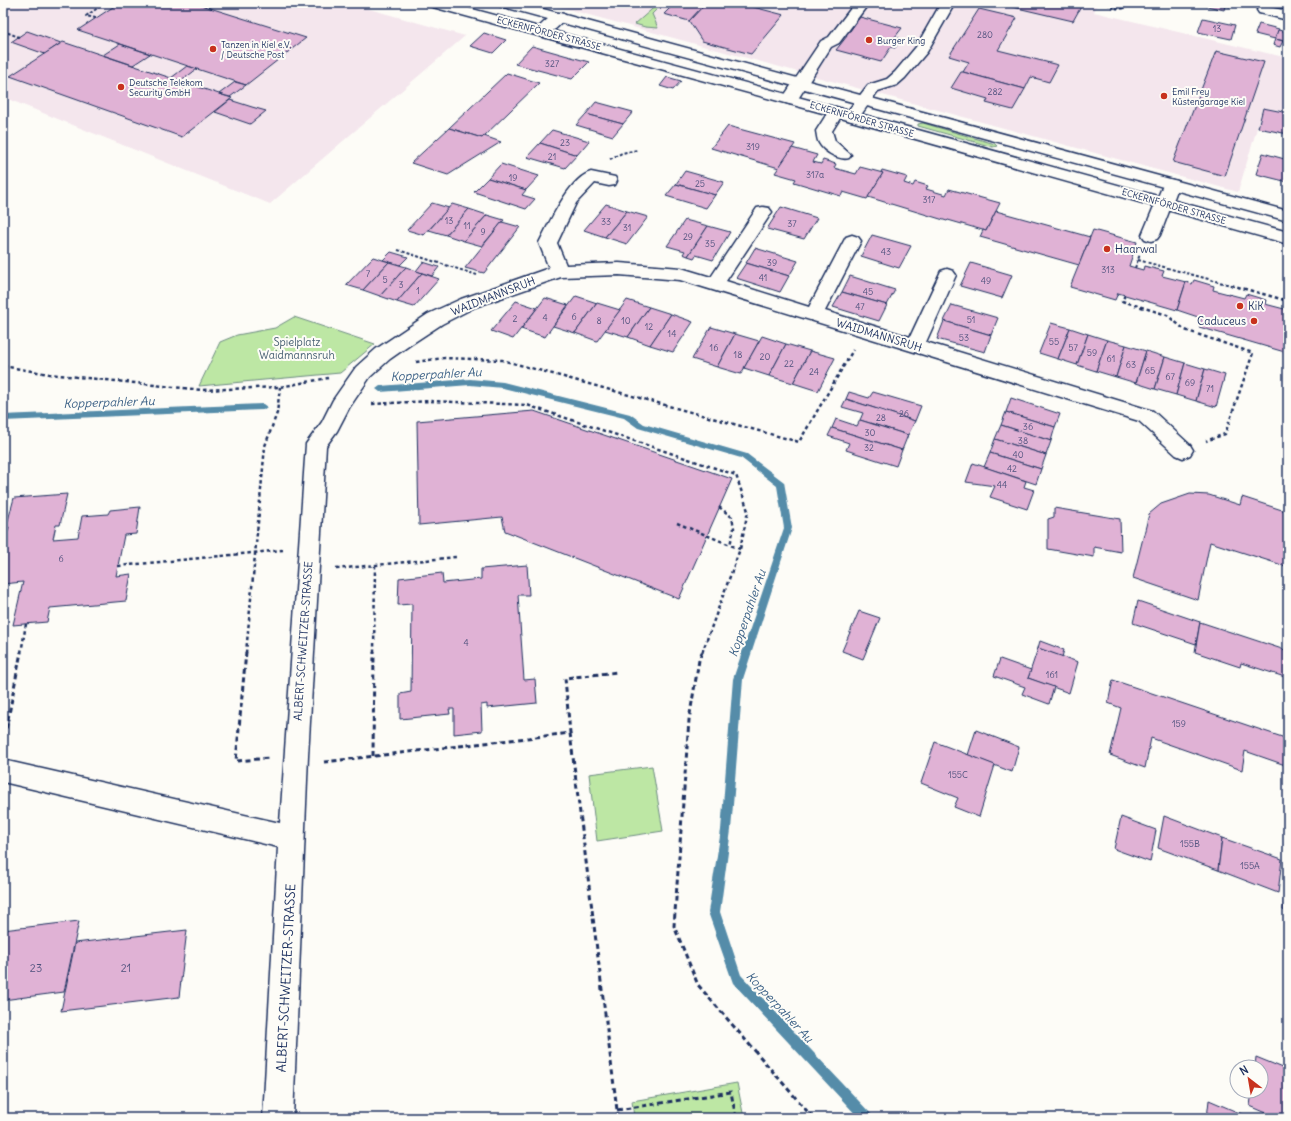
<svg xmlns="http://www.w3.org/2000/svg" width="1291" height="1121" font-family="Delius,sans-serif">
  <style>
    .built { fill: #f4e6ed }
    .green { fill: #bde7a4; stroke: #6c8b81 }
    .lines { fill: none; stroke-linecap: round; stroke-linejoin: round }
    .stream { fill: #558ca9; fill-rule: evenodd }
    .building { fill: #e0b2d5; stroke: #1b2f5e }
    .minor-casing { stroke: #1b2f5e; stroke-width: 3 }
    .major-casing { stroke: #1b2f5e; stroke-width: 3 }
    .path-far2 { stroke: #1b2f5e; stroke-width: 2; stroke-dasharray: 3 2; stroke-linecap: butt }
    .path-far1 { stroke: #1b2f5e; stroke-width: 2.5; stroke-dasharray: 3.5 3; stroke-linecap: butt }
    .path { stroke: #1b2f5e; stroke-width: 3; stroke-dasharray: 5 3.5; stroke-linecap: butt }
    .minor { fill: #fdfcf7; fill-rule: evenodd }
    .major { fill: #fdfcf7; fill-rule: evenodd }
    .poi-dot { fill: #c8321e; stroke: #fdfcf7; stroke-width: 1.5 }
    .labels { text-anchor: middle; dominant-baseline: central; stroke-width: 4; stroke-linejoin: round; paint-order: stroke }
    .number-label { font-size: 9px; fill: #4c507c }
    .far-street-label { font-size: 9px; fill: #1b2f5e; stroke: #fdfcf7 }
    .far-poi-label { font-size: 9px; fill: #1b2f5e; stroke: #fdfcf7; text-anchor: start }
    .poi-label { font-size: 11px; fill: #1b2f5e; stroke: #fdfcf7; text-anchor: start }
    .street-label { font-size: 11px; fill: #1b2f5e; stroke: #fdfcf7 }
    .park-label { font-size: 11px; fill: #445d70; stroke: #fdfcf7 }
    .near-number-label { font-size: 11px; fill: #4c507c }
    .water-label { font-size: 12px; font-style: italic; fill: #385e84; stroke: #fdfcf7 }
    .near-street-label { font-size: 13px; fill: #1b2f5e; stroke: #fdfcf7 }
  </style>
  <rect width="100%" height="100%" fill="#fdfcf7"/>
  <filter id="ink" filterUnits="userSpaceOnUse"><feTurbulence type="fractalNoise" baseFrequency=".025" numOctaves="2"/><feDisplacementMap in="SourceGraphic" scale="8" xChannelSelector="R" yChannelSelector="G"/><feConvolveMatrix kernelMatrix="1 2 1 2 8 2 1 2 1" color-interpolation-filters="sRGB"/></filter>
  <g filter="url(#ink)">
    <g class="built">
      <path d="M3,3H348L465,36L270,204L3,97Z"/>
      <path d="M545,3H1098L1094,12L1288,58V113L1263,108L1238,192Z"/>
    </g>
    <g class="green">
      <path d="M659,3H663L652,14L658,28L645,27L635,24Z"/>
      <path d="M923,123L995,144L997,146L993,147L918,126V124Z"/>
      <path d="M294,317L375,344L340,373L199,386L220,342L237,335L275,328Z"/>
      <path d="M652,766L663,831L597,841L589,774Z"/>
      <path d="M737,1083L744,1118H634L632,1101Z"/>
    </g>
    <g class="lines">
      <g class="stream">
        <path d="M470,379L503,382L630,414L644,424L747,454L784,482L792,528L743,679L731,830L720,912L741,975L871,1114L873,1118H859L733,983L708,912L721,830L733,679L784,528L777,486L741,458L638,428L624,418L503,388L470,385L380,392L376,389L380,386Z"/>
        <path d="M263,404L267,407L263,410L3,421V415Z"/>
      </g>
    </g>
    <g class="building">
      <path d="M119,3H194L306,38L246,85L78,30Z"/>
      <path d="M675,3H706L689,21L664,14Z"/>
      <path d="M706,3H738L784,15L751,54L702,41L689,21Z"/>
      <path d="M996,3H1083L1073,21Z"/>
      <path d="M1195,3H1231L1230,7L1225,6L1224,10Z"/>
      <path d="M979,9L1017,18L998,50L1058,65L1049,82L1031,77L1025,89L963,72L969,62L949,56Z"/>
      <path d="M860,17L902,28L895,37L901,39L895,48L891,47L881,62L836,50L847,36L842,34L845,29L850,31Z"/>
      <path d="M1203,18L1235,25L1231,39L1198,32Z"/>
      <path d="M1259,24L1279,29L1275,39L1255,34Z"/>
      <path d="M1278,30L1288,32L1285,41L1275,39Z"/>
      <path d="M27,31L61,43L45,54L11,42Z"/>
      <path d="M484,33L506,40L493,53L470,46Z"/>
      <path d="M1275,39L1283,41L1280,47L1273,45Z"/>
      <path d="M63,42L219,94L232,98L182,137L10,76Z"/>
      <path d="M120,44L150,54L133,65L103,55Z"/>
      <path d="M532,46L589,62L572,79L515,64Z"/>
      <path d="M1216,51L1264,62L1225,176L1173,162Z"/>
      <path d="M187,66L197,69L181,81L171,78Z"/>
      <path d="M961,72H963L1025,89L1013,110L986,103L988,99L951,88Z"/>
      <path d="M507,73L539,83L482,138L449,128Z"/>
      <path d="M667,77L681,81L673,90L660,86Z"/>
      <path d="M235,82L246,85L230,97L219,94Z"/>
      <path d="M230,100L252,107L266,111L250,124L215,112Z"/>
      <path d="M596,102L633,112L623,124L586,114Z"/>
      <path d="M1263,108L1288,113V134L1258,128Z"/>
      <path d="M586,114L623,124L613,136L576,125Z"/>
      <path d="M728,126L795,144L779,168L711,148Z"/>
      <path d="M449,128L482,138L484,136L501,142L448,175L411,163Z"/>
      <path d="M552,130L589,141L577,155L540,143Z"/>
      <path d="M540,143L577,155L565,168L527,157Z"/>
      <path d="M792,148L817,155L813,162L821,164L823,160L836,164L834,168L856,174L860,167L883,173L867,199L843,192L841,196L794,182L796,179L775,173Z"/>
      <path d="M1263,153L1288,160V182L1256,174Z"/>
      <path d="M501,164L539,176L526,190L488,178Z"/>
      <path d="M882,170L907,177L904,183L913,186L915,182L928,186L926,189L946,195L949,189L1000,203L986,231L948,220L947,221L868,197L883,173L881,172Z"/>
      <path d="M685,171L724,182L715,195L676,184Z"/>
      <path d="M488,178L526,190L522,195L535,199L526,209L474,192Z"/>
      <path d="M676,184L715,195L706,208L666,196Z"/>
      <path d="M432,203L449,208L424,235L407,230Z"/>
      <path d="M452,204L469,209L446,235L429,230Z"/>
      <path d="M606,204L627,211L605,237L584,230Z"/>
      <path d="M781,207L817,218L804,239L767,229Z"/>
      <path d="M469,209L487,215L464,241L446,235Z"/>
      <path d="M627,211L648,217L627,244L605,237Z"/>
      <path d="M996,211L1090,237L1079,265L980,237L983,230L986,231Z"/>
      <path d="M487,215L504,220L482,246L464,241Z"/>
      <path d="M685,220L708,226L688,256L683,254L685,251L667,246Z"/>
      <path d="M502,222L520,227L484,273L465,268Z"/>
      <path d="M708,226L730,232L713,260L696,255L694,258L688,256Z"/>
      <path d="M1093,230L1137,242L1129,266L1143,270L1144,266L1164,271L1162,276L1186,282L1177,310L1118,293L1115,300L1070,287Z"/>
      <path d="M872,235L911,246L899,268L861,256Z"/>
      <path d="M755,248L798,261L789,276L746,263Z"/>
      <path d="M391,252L408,257L400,265L383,260Z"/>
      <path d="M373,257L389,262L363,290L346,285Z"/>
      <path d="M389,262L406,267L380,296L363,290Z"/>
      <path d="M423,262L439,267L432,276L416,271Z"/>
      <path d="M746,263L789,276L780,292L736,278Z"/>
      <path d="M971,263L1012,275L1002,298L960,286Z"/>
      <path d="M406,267L422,273L397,302L380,296Z"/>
      <path d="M422,273L439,279L414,307L397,302Z"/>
      <path d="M850,276L895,290L887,305L842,292Z"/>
      <path d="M1194,280L1214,286L1213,290L1244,298L1246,294L1266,300L1265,304L1288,310V353L1199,327L1201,318L1177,310L1186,282L1192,284Z"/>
      <path d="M842,292L887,305L879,321L833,307Z"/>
      <path d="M576,296L597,303L575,333L553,326Z"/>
      <path d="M545,298L568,305L545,337L521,329Z"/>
      <path d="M627,300L649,307L628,337L605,330Z"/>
      <path d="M516,301L537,308L513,339L491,331Z"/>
      <path d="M597,303L620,310L597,341L575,333Z"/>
      <path d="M952,305L998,318L991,335L944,321Z"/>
      <path d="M649,307L671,314L650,345L628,337Z"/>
      <path d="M671,314L693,322L673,352L650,345Z"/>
      <path d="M944,321L991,335L985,352L937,339Z"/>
      <path d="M1051,323L1070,328L1058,359L1039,353Z"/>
      <path d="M711,327L735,334L717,367L692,359Z"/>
      <path d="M1070,328L1088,334L1077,365L1058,359Z"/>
      <path d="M735,334L759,341L741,374L717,367Z"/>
      <path d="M1088,334L1107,340L1096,371L1077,365Z"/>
      <path d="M762,336L786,344L769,376L744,368Z"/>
      <path d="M1107,340L1126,345L1116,377L1096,371Z"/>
      <path d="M786,344L810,351L793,383L769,376Z"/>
      <path d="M1126,345L1146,351L1136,383L1116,377Z"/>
      <path d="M810,351L835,358L818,391L793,383Z"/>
      <path d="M1146,351L1165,357L1155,389L1136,383Z"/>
      <path d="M1165,357L1185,363L1176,395L1155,389Z"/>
      <path d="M1185,363L1205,369L1196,401L1176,395Z"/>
      <path d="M1205,369L1225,375L1216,407L1196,401Z"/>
      <path d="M849,392L869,398L873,392L921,406L915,421L846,399Z"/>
      <path d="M1011,398L1060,414L1055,427L1006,412Z"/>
      <path d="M846,399L915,421L908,435L860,420L863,413L842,407Z"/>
      <path d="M534,411L732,479L679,599L505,531L502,517L419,525L417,421Z"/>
      <path d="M1006,412L1055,427L1051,441L1001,425Z"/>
      <path d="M836,419L857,426L860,420L908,435L902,450L832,428Z"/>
      <path d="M1001,425L1051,441L1046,455L995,439Z"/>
      <path d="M832,428L902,450L896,466L846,450L849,443L828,436Z"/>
      <path d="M995,439L1046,455L1041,469L990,453Z"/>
      <path d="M990,453L1041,469L1036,484L984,467Z"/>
      <path d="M973,463L1026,481L1024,487L1034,490L1027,509L990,497L995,486L966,482Z"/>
      <path d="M67,494L60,525H56L53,539L78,537L82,516L108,514L110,510L140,507L136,534L124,535L116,576L131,574L126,601L50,608L47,622L13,625L23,582L3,584V550L9,527L6,528L14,498Z"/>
      <path d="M1190,494L1209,495L1240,505L1242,497L1288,512V550L1285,566L1210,542L1198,600L1133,578L1149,514L1161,504Z"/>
      <path d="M1054,508L1120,519L1121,552L1094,547V557L1048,549V519L1054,517Z"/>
      <path d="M527,565L529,595H518L524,680L535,679L537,703L487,708V704L481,705L482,731L454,734V709H449L450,714L400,719V694L411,692L412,604L398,605L399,578L442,573L443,583L481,579V569Z"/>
      <path d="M1138,601L1200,622L1196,644L1133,623Z"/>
      <path d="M859,611L880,618L863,659L842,651Z"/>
      <path d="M1200,622L1288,651V678L1241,663L1240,667L1195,652Z"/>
      <path d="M1040,641L1064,650L1062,657L1038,648Z"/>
      <path d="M1038,648L1078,662L1069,693L1028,678Z"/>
      <path d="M1000,659L1031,670L1028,678L1054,687L1049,704L1022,694L1025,687L994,676Z"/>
      <path d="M1113,680L1288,739V766L1245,751L1242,770L1151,738L1145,768L1110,755L1121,708L1108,703Z"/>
      <path d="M976,730L1019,747L1012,772L968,755Z"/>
      <path d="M935,742L995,765L979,817L954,807L958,798L921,783Z"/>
      <path d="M1164,816L1222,838L1218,870L1158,848Z"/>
      <path d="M1121,817L1156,830L1150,862L1114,849Z"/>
      <path d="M1222,838L1282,859L1278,893L1218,870Z"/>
      <path d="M1286,881H1288V912L1283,910Z"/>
      <path d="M79,921L64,992L3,1000V930Z"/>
      <path d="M187,930L179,997L61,1011L75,943Z"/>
      <path d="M1256,1057L1288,1070V1118H1278L1250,1106L1252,1091H1261V1067H1255Z"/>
      <path d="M1209,1100L1251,1118H1207Z"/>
    </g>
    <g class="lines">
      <defs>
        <g id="minor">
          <path d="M855,3H869L839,43L831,47L796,102L790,104L784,102L782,99L821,41L829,37Z"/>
          <path d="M941,3H955L927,52L905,78L897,85L878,91L858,119L852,121L846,119L844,116L868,85L887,79L895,72L916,47Z"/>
          <path d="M1264,6L1288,11V20L1259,13L1257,10L1259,7Z"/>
          <path d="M559,13L564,14L566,17C560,26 549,37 538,34L536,31C541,24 551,15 559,13Z"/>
          <path d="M836,107L842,109L844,112L832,131L835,141L851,155L849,158C840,161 824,152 819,143C817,140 817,135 816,131L830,109Z"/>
          <path d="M591,172L615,177L617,181L615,185L609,186L595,183L576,203L557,243L566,265L619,263L681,268L711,277L757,208L763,207L769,208L772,212L726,281L809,307L846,237L852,235L858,237L861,241L825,311L910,337L941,271L947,269L953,271L956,275L926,342L1153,411L1190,445L1193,450L1190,455L1183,458L1176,455L1139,421L680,280L619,275L561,277L475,307L442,324L410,345L390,359L370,377L349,408L337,431L326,446L308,756L293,1118H263L278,847L3,782V760L280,823L306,444L322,422L333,400L356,367L376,349L428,314L461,299L549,268L539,243C549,224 569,178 591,172Z"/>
          <path d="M1171,180L1177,181L1179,185L1160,235L1157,239L1151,241L1145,239L1142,235L1163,185L1165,181Z"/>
        </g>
        <g id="major">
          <path d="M427,3H450L842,109L1288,232V244L830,115L429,6Z"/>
          <path d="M498,3H521L1288,211V221L500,6Z"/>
        </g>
      </defs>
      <use href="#minor" class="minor-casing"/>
      <use href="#major" class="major-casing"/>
      <g class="path-far2">
        <path d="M1108,3L1111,7C1120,10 1126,9 1133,3"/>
        <path d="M96,18L86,16L105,3"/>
        <path d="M3,31L19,37"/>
        <path d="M610,159L622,153L637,150"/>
        <path d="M398,250L477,275"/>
        <path d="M1138,260L1234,286"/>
        <path d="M1135,268L1140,254"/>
      </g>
      <g class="path-far1">
        <path d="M1231,285L1288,301"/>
        <path d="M1125,295L1122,301L1167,315L1185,330L1253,353L1225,434L1206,441"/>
        <path d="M416,362L443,358L502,360L799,442L853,350"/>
        <path d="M3,366L49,374L202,390L280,387L328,378"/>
        <path d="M372,404L430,401L527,405L736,475L748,511L740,549L702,653"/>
        <path d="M719,507L732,517L734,528L730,545"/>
        <path d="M677,523L740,549"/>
        <path d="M118,566L283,550"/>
        <path d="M336,569L456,557"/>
        <path d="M21,653L26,624"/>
        <path d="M246,653L265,446L277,413L280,387"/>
        <path d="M374,653L375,566"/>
      </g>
      <g class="path">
        <path d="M246,652L236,761L269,758"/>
        <path d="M702,652L699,660L689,720L674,926L698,985L813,1118"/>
        <path d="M570,733L618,1118"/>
        <path d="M3,745L21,652"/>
        <path d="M373,756L374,652"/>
        <path d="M324,762L570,733L565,678L618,672"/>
        <path d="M617,1110L731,1092L736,1118"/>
      </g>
      <use href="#minor" class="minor"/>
      <use href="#major" class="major"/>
    </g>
  </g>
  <g class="poi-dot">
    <circle cx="869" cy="40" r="4"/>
    <circle cx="213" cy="49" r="4"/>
    <circle cx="121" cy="87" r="4"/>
    <circle cx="1164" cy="96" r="4"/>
    <circle cx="1107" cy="249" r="4"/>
    <circle cx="1240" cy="306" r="4"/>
    <circle cx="1254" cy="321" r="4"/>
  </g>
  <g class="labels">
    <g class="number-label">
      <text x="1217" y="28">13</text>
      <text x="985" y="34">280</text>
      <text x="552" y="63">327</text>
      <text x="995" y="91">282</text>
      <text x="565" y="142">23</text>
      <text x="753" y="146">319</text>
      <text x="552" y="156">21</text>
      <text x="815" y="174">317a</text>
      <text x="513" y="177">19</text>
      <text x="700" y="183">25</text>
      <text x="929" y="199">317</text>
      <text x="449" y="220">13</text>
      <text x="606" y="221">33</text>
      <text x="792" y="223">37</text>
      <text x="467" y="225">11</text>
      <text x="627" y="227">31</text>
      <text x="483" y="231">9</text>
      <text x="688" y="236">29</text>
      <text x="710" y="243">35</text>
      <text x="886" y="251">43</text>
      <text x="772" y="262">39</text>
      <text x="1108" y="269">313</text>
      <text x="368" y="273">7</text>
      <text x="763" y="277">41</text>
      <text x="385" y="279">5</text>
      <text x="986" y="280">49</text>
      <text x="401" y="284">3</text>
      <text x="418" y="290">1</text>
      <text x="868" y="291">45</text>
      <text x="860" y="306">47</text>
      <text x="574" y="316">6</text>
      <text x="545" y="317">4</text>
      <text x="515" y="318">2</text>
      <text x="971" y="319">51</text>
      <text x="599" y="320">8</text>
      <text x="626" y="320">10</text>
      <text x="649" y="326">12</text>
      <text x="672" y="333">14</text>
      <text x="964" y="337">53</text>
      <text x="1054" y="341">55</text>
      <text x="714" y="347">16</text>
      <text x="1073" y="347">57</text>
      <text x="1092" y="352">59</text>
      <text x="738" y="354">18</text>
      <text x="765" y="356">20</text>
      <text x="1111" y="358">61</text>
      <text x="789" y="363">22</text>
      <text x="1131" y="364">63</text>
      <text x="1150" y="370">65</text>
      <text x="814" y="371">24</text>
      <text x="1170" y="376">67</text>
      <text x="1190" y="382">69</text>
      <text x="1210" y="388">71</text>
      <text x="904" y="413">26</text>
      <text x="881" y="417">28</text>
      <text x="1028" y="426">36</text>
      <text x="870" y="432">30</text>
      <text x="1023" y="440">38</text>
      <text x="869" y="447">32</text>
      <text x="1018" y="454">40</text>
      <text x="1012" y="468">42</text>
      <text x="1002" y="484">44</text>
      <text x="61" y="558">6</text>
      <text x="466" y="642">4</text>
      <text x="1052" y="674">161</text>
      <text x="1179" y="723">159</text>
      <text x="958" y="774">155C</text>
      <text x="1190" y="843">155B</text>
      <text x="1250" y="865">155A</text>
    </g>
    <g class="far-street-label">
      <text transform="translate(549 33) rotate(15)">ECKERNFÖRDER STRASSE</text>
      <text transform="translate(862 119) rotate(16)">ECKERNFÖRDER STRASSE</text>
      <text transform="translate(1174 206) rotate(16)">ECKERNFÖRDER STRASSE</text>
    </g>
    <g class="far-poi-label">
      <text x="877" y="40">Burger King</text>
      <text x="221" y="44">Tanzen in Kiel e.V.<tspan x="221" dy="10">/ Deutsche Post</tspan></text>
      <text x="129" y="82">Deutsche Telekom<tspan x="129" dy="10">Security GmbH</tspan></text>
      <text x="1172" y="91">Emil Frey<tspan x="1172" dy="10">Küstengarage Kiel</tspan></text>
    </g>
    <g class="poi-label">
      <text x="1115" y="249">Haarwal</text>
      <text x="1248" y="306">KiK</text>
      <text x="1246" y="321" text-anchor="end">Caduceus</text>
    </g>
    <g class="street-label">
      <text transform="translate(493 296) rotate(-21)">WAIDMANNSRUH</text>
      <text transform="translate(879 335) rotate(17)">WAIDMANNSRUH</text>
      <text transform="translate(303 641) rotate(-86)">ALBERT-SCHWEITZER-STRASSE</text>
    </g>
    <g class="park-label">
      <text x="297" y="342">Spielplatz<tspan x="297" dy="13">Waidmannsruh</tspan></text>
    </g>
    <g class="near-number-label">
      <text x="36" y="968">23</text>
      <text x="126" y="968">21</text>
    </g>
    <g class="water-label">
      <text transform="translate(436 374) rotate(-3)">Kopperpahler Au</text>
      <text transform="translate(109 402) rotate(-2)">Kopperpahler Au</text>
      <text transform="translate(747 613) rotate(-71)">Kopperpahler Au</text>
      <text transform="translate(780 1007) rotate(47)">Kopperpahler Au</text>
    </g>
    <g class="near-street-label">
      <text transform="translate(286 978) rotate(-87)">ALBERT-SCHWEITZER-STRASSE</text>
    </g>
  </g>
  <rect width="1291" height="1121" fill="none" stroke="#fdfcf7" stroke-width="16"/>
  <rect x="8" y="8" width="1275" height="1105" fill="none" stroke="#1b2f5e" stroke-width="1.5" filter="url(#ink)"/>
  <g transform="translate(1249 1079) rotate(329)"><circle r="19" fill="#fdfcf7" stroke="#a3aaba"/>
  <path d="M0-3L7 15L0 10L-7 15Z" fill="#c8321e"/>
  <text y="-6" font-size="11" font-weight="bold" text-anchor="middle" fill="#1b2f5e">N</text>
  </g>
</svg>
